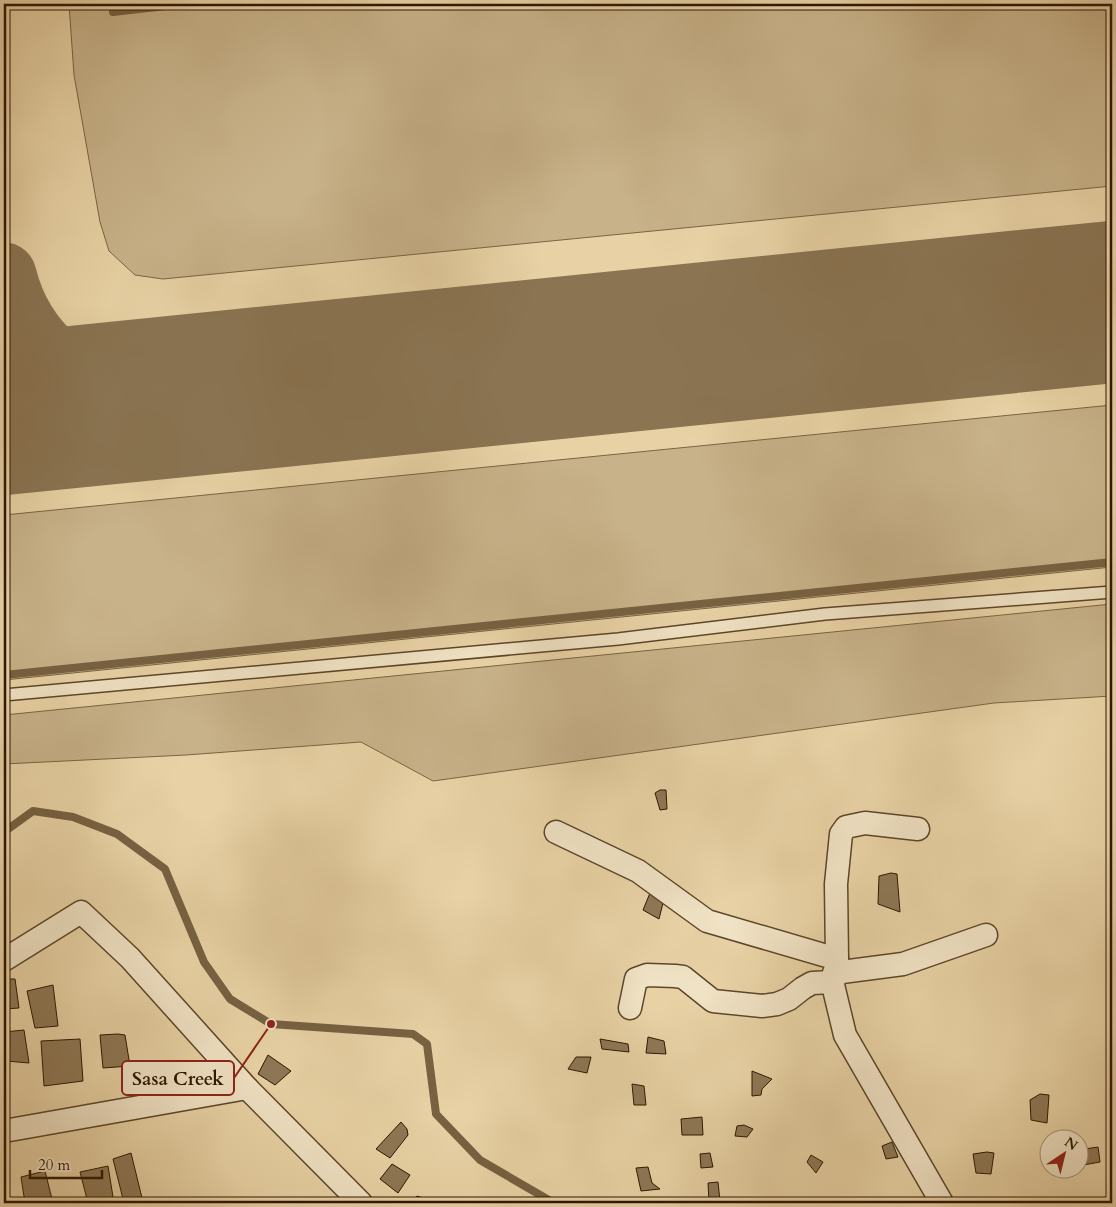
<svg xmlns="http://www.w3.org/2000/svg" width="1116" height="1207" font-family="Cardo,serif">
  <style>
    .green { fill: #c8b289; stroke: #7a6444 }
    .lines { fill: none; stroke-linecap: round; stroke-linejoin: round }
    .stream { stroke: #776141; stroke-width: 8 }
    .taxiway { stroke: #8a7452; stroke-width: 65 }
    .runway { stroke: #8a7452; stroke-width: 162 }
    .building { fill: #8e7856; stroke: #2d1700 }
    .lane-casing { stroke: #5c4629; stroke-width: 14 }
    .street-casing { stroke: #5c4629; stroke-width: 25 }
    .lane { stroke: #f0e2c4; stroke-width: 11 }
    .street { stroke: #f0e2c4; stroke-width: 22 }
    .leader { fill: none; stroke: #8f2418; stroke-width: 2 }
    .callout-dot { fill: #8f2418; stroke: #f0e2c4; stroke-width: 2 }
    .callout { fill: #f0e2c4; stroke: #8f2418; stroke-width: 2 }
    .callout-label { font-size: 19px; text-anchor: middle; font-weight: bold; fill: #2d1700 }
  </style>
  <rect width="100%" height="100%" fill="#e8d2a5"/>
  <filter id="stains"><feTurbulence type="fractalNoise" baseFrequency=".004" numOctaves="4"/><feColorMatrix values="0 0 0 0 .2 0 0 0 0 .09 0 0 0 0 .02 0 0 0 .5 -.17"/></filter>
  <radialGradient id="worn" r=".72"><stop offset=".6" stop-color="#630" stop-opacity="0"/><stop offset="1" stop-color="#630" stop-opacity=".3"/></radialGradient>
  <g class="green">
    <path d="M69,4H1112V186L163,279L135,275L109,251L100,222L74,75Z"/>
    <path d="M1112,405V567L4,680V515Z"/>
    <path d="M1112,604V696L994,703L433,781L361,742L186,755L4,764V715Z"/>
  </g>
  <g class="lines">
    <g class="stream">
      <path d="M113,12L183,4"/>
      <path d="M4,675L1112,562"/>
      <path d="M4,832L33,811L73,817L117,834L165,869L204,962L230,999L271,1024L413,1034L427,1044L436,1114L480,1160L554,1203"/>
    </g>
    <path class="taxiway" d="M4,275C22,348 80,393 155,398"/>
    <path class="runway" d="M4,414L1112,302"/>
  </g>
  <g class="building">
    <path d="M660,790H666L667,809L660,810L655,793Z"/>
    <path d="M891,873L897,874L900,912L878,904L879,876Z"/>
    <path d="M650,893L664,899L659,919L643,910Z"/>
    <path d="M4,979H15L19,1008L4,1009Z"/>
    <path d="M53,985L58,1026L35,1028L27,991Z"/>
    <path d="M24,1030L29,1063L6,1061L4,1032Z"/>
    <path d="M118,1034L125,1035L130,1066L103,1068L100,1035Z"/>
    <path d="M648,1037L664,1041L666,1054L646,1053Z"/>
    <path d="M80,1039L83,1081L44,1086L41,1041Z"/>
    <path d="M600,1039L628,1044L629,1052L602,1049Z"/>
    <path d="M268,1055L291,1071L275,1085L258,1074Z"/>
    <path d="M576,1057H591L587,1073L568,1069Z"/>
    <path d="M752,1071L772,1079L762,1089L761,1095L752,1096Z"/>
    <path d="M632,1084L644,1086L646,1105H634Z"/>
    <path d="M1040,1094L1049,1095L1047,1123L1031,1120L1030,1100Z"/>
    <path d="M702,1117L703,1135H682L681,1119Z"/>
    <path d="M401,1122L407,1129L408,1135L390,1158L376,1149Z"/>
    <path d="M744,1125L753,1129L747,1137L735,1136L737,1126Z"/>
    <path d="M892,1142L898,1157L886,1159L882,1146Z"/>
    <path d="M1098,1147L1100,1162L1078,1166V1150Z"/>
    <path d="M987,1152L994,1153L991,1174L976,1173L973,1154Z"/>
    <path d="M131,1153L143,1202L124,1203L113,1159Z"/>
    <path d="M710,1153L713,1167L701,1168L700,1154Z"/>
    <path d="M811,1155L823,1162L816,1173L807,1162Z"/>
    <path d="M392,1164L410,1175L398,1193L380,1179Z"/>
    <path d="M108,1166L114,1203H88L80,1172Z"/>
    <path d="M648,1167L652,1183L660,1189L641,1191L636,1168Z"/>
    <path d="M45,1171L53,1203H25L21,1177Z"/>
    <path d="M718,1182L720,1201L709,1202L708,1183Z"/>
    <path d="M417,1196L426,1199L432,1203H412Z"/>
  </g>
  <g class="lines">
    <defs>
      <path id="lane" d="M4,695L618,639L825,614L1112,592"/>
      <g id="street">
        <path d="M918,829L865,823L846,827L841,834L836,884L837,959L833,985L845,1035L942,1203"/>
        <path d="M556,832L638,871L707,921L837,959"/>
        <path d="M4,960L81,912L130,958L247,1088L361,1203"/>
        <path d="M834,973L903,964L986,935"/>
        <path d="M630,1008L636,979L647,975L675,976L683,977L713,1001L762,1006L777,1004L789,999L803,988L812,983L833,982"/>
        <path d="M4,1131L247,1088"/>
      </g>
    </defs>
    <use href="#lane" class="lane-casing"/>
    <use href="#street" class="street-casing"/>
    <use href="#lane" class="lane"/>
    <use href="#street" class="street"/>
  </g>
  <path class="leader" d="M271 1024L234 1078"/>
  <circle class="callout-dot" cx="271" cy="1024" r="5"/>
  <rect class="callout" x="122" y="1061" width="112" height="34" rx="5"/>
  <g class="callout-label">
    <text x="178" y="1085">Sasa Creek</text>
  </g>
  <rect width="1116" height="1207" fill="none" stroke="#e8d2a5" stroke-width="20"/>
  <rect x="5" y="5" width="1106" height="1197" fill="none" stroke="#2d1700" stroke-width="2.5"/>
  <rect x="10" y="10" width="1096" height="1187" fill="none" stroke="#2d1700"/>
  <g transform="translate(1064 1154) rotate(35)"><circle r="24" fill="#f0e2c4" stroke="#a29176"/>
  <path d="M0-4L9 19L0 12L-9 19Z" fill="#8f2418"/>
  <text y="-8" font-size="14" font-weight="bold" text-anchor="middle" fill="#2d1700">N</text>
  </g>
  <path d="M30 1170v8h72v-8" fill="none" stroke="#2d1700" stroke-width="2.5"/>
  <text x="38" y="1170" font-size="15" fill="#2d1700" stroke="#f0e2c4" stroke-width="4" paint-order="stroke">20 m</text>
  <rect width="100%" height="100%" filter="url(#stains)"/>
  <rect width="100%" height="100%" fill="url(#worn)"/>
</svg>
